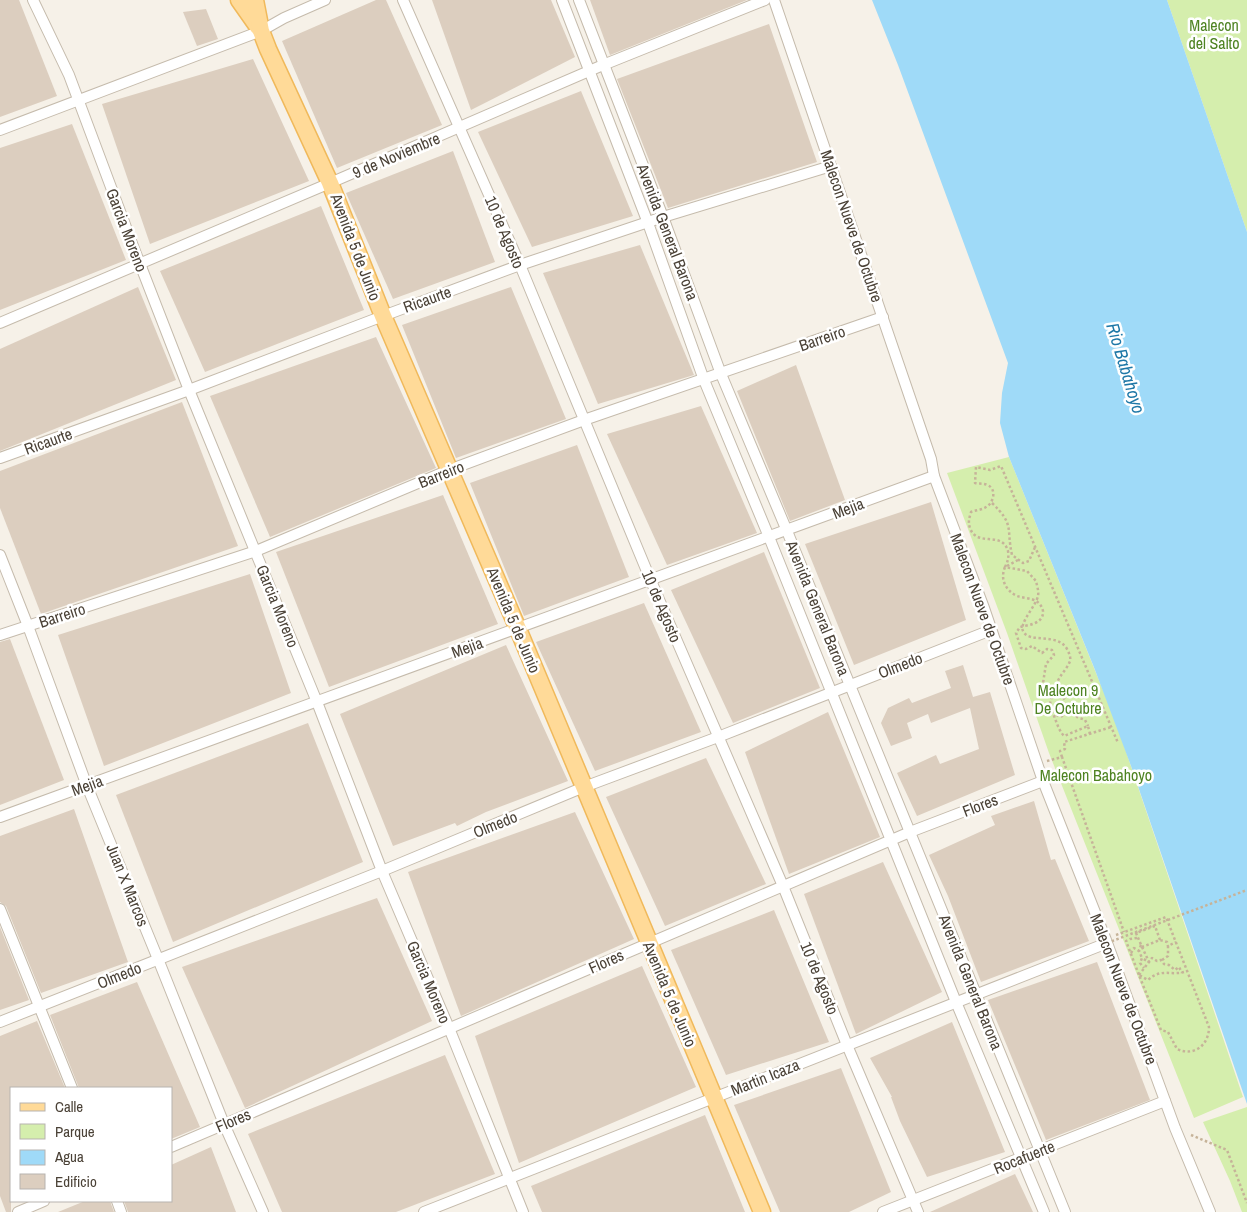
<svg xmlns="http://www.w3.org/2000/svg" width="1247" height="1212" font-family="'Archivo Narrow',sans-serif">
  <style>
    .green { fill: #d5eead }
    .water { fill: #9fdaf8 }
    .building { fill: #dccebf }
    .lines { fill: none; stroke-linecap: round; stroke-linejoin: round }
    .street-casing { stroke: #c5bbac; stroke-width: 12 }
    .primary-casing { stroke: #f0b95b; stroke-width: 19 }
    .path { stroke: #c6b399; stroke-width: 2.5; stroke-dasharray: 2.5 2.5; stroke-linecap: butt }
    .street { stroke: #fff; stroke-width: 10 }
    .primary { stroke: #ffda98; stroke-width: 16 }
    .path-bridge { stroke: #c6b399; stroke-width: 2.5; stroke-dasharray: 2.5 2.5; stroke-linecap: butt }
    .labels { text-anchor: middle; dominant-baseline: central; stroke-width: 5; stroke-linejoin: round; paint-order: stroke }
    .park-label { font-size: 16px; fill: #4e8322; stroke: #fff }
    .street-label { font-size: 16px; fill: #4a4136; stroke: #fff }
    .water-label { font-size: 18px; font-style: italic; fill: #1f78a7; stroke: #fff }
  </style>
  <rect width="100%" height="100%" fill="#f6f1e8"/>
  <g class="green">
    <path d="M1167,0H1247V232Z"/>
    <path d="M1009,457L1117,725L1243,1097L1194,1118L1049,753L1007,633L947,473Z"/>
    <path d="M1247,1107V1212H1242L1230,1181L1203,1122Z"/>
  </g>
  <path class="water" d="M872,0H1167L1247,232V1104L1131,766L1095,670L1009,457L1000,423L1002,393L1008,363L898,65Z"/>
  <g class="building">
    <path d="M0,0H19L57,96L0,117Z"/>
    <path d="M376,0H386L442,125L337,168L282,41Z"/>
    <path d="M432,0H551L575,57L471,110Z"/>
    <path d="M590,0H747L610,55Z"/>
    <path d="M206,9L218,39L197,46L183,12Z"/>
    <path d="M769,24L817,162L668,208L617,79Z"/>
    <path d="M253,59L309,181L150,244L102,104Z"/>
    <path d="M581,91L633,216L532,247L478,132Z"/>
    <path d="M72,124L126,260L0,310V148Z"/>
    <path d="M453,151L495,262L393,299L346,193Z"/>
    <path d="M321,206L364,310L205,372L160,271Z"/>
    <path d="M640,245L694,375L598,404L543,273Z"/>
    <path d="M138,287L176,380L0,451V349Z"/>
    <path d="M511,287L566,419L456,458L402,325Z"/>
    <path d="M376,337L436,468L270,537L210,396Z"/>
    <path d="M796,365L845,500L790,521L737,391Z"/>
    <path d="M182,402L238,546L41,614L0,508V471Z"/>
    <path d="M701,406L757,533L667,565L607,434Z"/>
    <path d="M577,445L629,577L524,616L470,483Z"/>
    <path d="M443,495L498,624L329,687L276,552Z"/>
    <path d="M931,502L966,620L854,665L805,544Z"/>
    <path d="M764,552L820,688L733,723L671,590Z"/>
    <path d="M250,574L291,693L104,766L58,635Z"/>
    <path d="M644,603L701,732L595,771L536,642Z"/>
    <path d="M10,639L64,780L0,805V642Z"/>
    <path d="M506,645L568,781L486,812L457,826L455,823L393,846L340,714Z"/>
    <path d="M963,665L973,697L990,692L1015,775L917,816L897,773L936,755L940,764L979,749L970,708L931,723L928,714L907,723L912,738L891,746L881,723L888,708L909,698L912,703L951,688L945,671Z"/>
    <path d="M828,712L880,837L789,874L745,752Z"/>
    <path d="M308,723L363,862L173,942L116,795Z"/>
    <path d="M706,758L766,884L665,926L606,797Z"/>
    <path d="M1034,801L1051,860L1055,859L1089,941L981,982L948,896L929,855L995,825L991,816Z"/>
    <path d="M74,809L128,962L41,993L6,906L0,902V836Z"/>
    <path d="M575,812L634,939L461,1016L408,872Z"/>
    <path d="M883,862L942,992L856,1034L804,894Z"/>
    <path d="M377,898L432,1021L245,1108L182,967Z"/>
    <path d="M774,910L829,1042L726,1075L671,950Z"/>
    <path d="M0,927L29,1000L0,1010Z"/>
    <path d="M1097,962L1150,1100L1046,1140L988,1000Z"/>
    <path d="M642,966L696,1087L519,1163L475,1036Z"/>
    <path d="M137,982L200,1127L171,1139V1088H79L50,1015Z"/>
    <path d="M37,1021L65,1088H11V1212H6L0,1196V1036Z"/>
    <path d="M952,1022L1005,1152L927,1177L900,1121L891,1097H892L870,1058Z"/>
    <path d="M445,1055L495,1174L396,1212H282L248,1134Z"/>
    <path d="M841,1068L891,1192L849,1212H780L734,1105Z"/>
    <path d="M705,1115L745,1212H542L531,1186Z"/>
    <path d="M211,1147L236,1212H128L124,1201H171V1165Z"/>
    <path d="M1015,1174L1033,1212H930Z"/>
    <path d="M85,1201H110L114,1212H58Z"/>
  </g>
  <g class="lines">
    <defs>
      <g id="street">
        <path d="M33,0L69,75L133,246L189,390L317,702L382,871L449,1028L523,1212"/>
        <path d="M403,0L520,265L651,581L783,886L847,1045L918,1212"/>
        <path d="M562,0L648,223L704,380L769,537L956,1002L1044,1212"/>
        <path d="M579,0L663,217L721,374L787,531L1065,1212"/>
        <path d="M774,0L931,459L934,476L984,608L1043,781L1106,940L1175,1128L1210,1212"/>
        <path d="M0,130L261,31L284,18L325,0"/>
        <path d="M0,323L330,183L603,65L765,0"/>
        <path d="M0,458L189,390L383,316L520,265L663,217L831,166"/>
        <path d="M0,555L28,626L87,786L158,959L224,1124L263,1212"/>
        <path d="M0,635L256,551L449,470L584,420L883,317"/>
        <path d="M0,817L934,476"/>
        <path d="M0,909L72,1088"/>
        <path d="M0,1022L382,871L584,787L718,737L991,630"/>
        <path d="M171,1147L910,832L1043,781"/>
        <path d="M117,1201L121,1212"/>
        <path d="M18,1212L44,1201"/>
        <path d="M424,1212L1107,943"/>
        <path d="M883,1212L1165,1101"/>
      </g>
      <g id="primary">
        <path d="M239,0L258,27"/>
        <path d="M255,0L261,31L268,49L330,183L383,316L518,629L762,1212"/>
      </g>
    </defs>
    <use href="#street" class="street-casing"/>
    <use href="#primary" class="primary-casing"/>
    <g class="path">
      <path d="M992,503C1015,525 1006,528 1012,555L1023,563L1029,561L1035,547"/>
      <path d="M1018,560L1005,567C1000,579 1005,590 1017,596C1023,598 1031,598 1036,601C1040,603 1042,607 1043,611C1044,624 1028,625 1020,627L1016,633L1021,648L1026,649L1032,646L1042,653L1047,649L1052,650L1054,655L1046,664L1043,683L1049,689L1065,692L1067,695L1057,706V715L1059,717L1066,715L1068,709L1072,708L1077,717L1085,720L1088,726"/>
      <path d="M1090,734L1088,726L1064,736C1056,727 1056,716 1049,707C1052,696 1054,687 1060,677C1063,672 1068,667 1070,661C1071,657 1069,653 1067,649C1057,632 1029,644 1023,631C1019,623 1036,606 1038,596C1039,591 1037,586 1036,581L1027,571L1005,567C1008,561 1009,557 1008,551C1002,530 977,548 970,528C968,522 969,519 971,512C976,510 982,510 986,507C994,503 997,488 987,485C983,483 979,484 975,483L976,467L990,470L1001,466L1118,743"/>
      <path d="M1062,757L1060,751L1065,749L1064,742L1111,727"/>
      <path d="M1047,761L1062,757L1124,932"/>
      <path d="M1116,935L1166,917L1209,1027C1209,1045 1194,1057 1177,1049L1168,1032L1161,1030L1139,975L1148,980C1162,967 1172,977 1187,971"/>
      <path d="M1137,938L1130,939L1126,941L1139,975"/>
      <path d="M1160,940L1155,926L1136,933L1142,947L1160,940L1167,942L1168,946"/>
      <path d="M1141,945L1139,951L1142,958"/>
      <path d="M1142,947L1149,962L1142,958L1140,963L1144,968"/>
      <path d="M1131,953L1134,948L1139,951"/>
      <path d="M1162,960L1168,956V946L1176,942"/>
      <path d="M1139,975L1152,958L1157,961L1161,960L1164,964L1169,965L1175,970L1179,967L1182,973"/>
      <path d="M1191,1135L1227,1150L1247,1203"/>
    </g>
    <use href="#street" class="street"/>
    <use href="#primary" class="primary"/>
    <path class="path-bridge" d="M1107,943L1247,890"/>
  </g>
  <g class="labels">
    <g class="park-label">
      <text x="1214" y="25">Malecon<tspan x="1214" dy="18">del Salto</tspan></text>
      <text x="1068" y="690">Malecon 9<tspan x="1068" dy="18">De Octubre</tspan></text>
      <text x="1096" y="775">Malecon Babahoyo</text>
    </g>
    <g class="street-label">
      <text transform="translate(396 155) rotate(-23)">9 de Noviembre</text>
      <text transform="translate(852 226) rotate(71)">Malecon Nueve de Octubre</text>
      <text transform="translate(127 230) rotate(69)">Garcia Moreno</text>
      <text transform="translate(505 232) rotate(67)">10 de Agosto</text>
      <text transform="translate(668 232) rotate(69)">Avenida General Barona</text>
      <text transform="translate(356 247) rotate(69)">Avenida 5 de Junio</text>
      <text transform="translate(427 299) rotate(-20)">Ricaurte</text>
      <text transform="translate(822 338) rotate(-19)">Barreiro</text>
      <text transform="translate(48 441) rotate(-20)">Ricaurte</text>
      <text transform="translate(441 474) rotate(-22)">Barreiro</text>
      <text transform="translate(848 508) rotate(-21)">Mejia</text>
      <text transform="translate(278 606) rotate(68)">Garcia Moreno</text>
      <text transform="translate(662 606) rotate(67)">10 de Agosto</text>
      <text transform="translate(818 608) rotate(68)">Avenida General Barona</text>
      <text transform="translate(983 609) rotate(70)">Malecon Nueve de Octubre</text>
      <text transform="translate(62 615) rotate(-18)">Barreiro</text>
      <text transform="translate(514 620) rotate(67)">Avenida 5 de Junio</text>
      <text transform="translate(467 647) rotate(-20)">Mejia</text>
      <text transform="translate(900 665) rotate(-21)">Olmedo</text>
      <text transform="translate(87 785) rotate(-20)">Mejia</text>
      <text transform="translate(980 805) rotate(-21)">Flores</text>
      <text transform="translate(495 824) rotate(-22)">Olmedo</text>
      <text transform="translate(128 885) rotate(68)">Juan X Marcos</text>
      <text transform="translate(606 961) rotate(-24)">Flores</text>
      <text transform="translate(119 975) rotate(-22)">Olmedo</text>
      <text transform="translate(820 978) rotate(68)">10 de Agosto</text>
      <text transform="translate(429 982) rotate(67)">Garcia Moreno</text>
      <text transform="translate(971 982) rotate(68)">Avenida General Barona</text>
      <text transform="translate(1124 989) rotate(69)">Malecon Nueve de Octubre</text>
      <text transform="translate(670 994) rotate(67)">Avenida 5 de Junio</text>
      <text transform="translate(765 1077) rotate(-22)">Martin Icaza</text>
      <text transform="translate(233 1120) rotate(-23)">Flores</text>
      <text transform="translate(1024 1157) rotate(-22)">Rocafuerte</text>
    </g>
    <g class="water-label">
      <text transform="translate(1126 368) rotate(73)">Rio Babahoyo</text>
    </g>
  </g>
  <rect x="10" y="1087" width="162" height="115" fill="#ffffff" stroke="#b7b3af"/>
  <rect x="20" y="1103" width="25" height="8" fill="#ffda98" stroke="#b7b3af"/>
  <text x="55" y="1112" font-size="15" fill="#4a4136">Calle</text>
  <rect x="20" y="1124" width="25" height="15" fill="#d5eead" stroke="#b7b3af"/>
  <text x="55" y="1137" font-size="15" fill="#4a4136">Parque</text>
  <rect x="20" y="1150" width="25" height="15" fill="#9fdaf8" stroke="#b7b3af"/>
  <text x="55" y="1162" font-size="15" fill="#4a4136">Agua</text>
  <rect x="20" y="1174" width="25" height="15" fill="#dccebf" stroke="#b7b3af"/>
  <text x="55" y="1187" font-size="15" fill="#4a4136">Edificio</text>
</svg>
